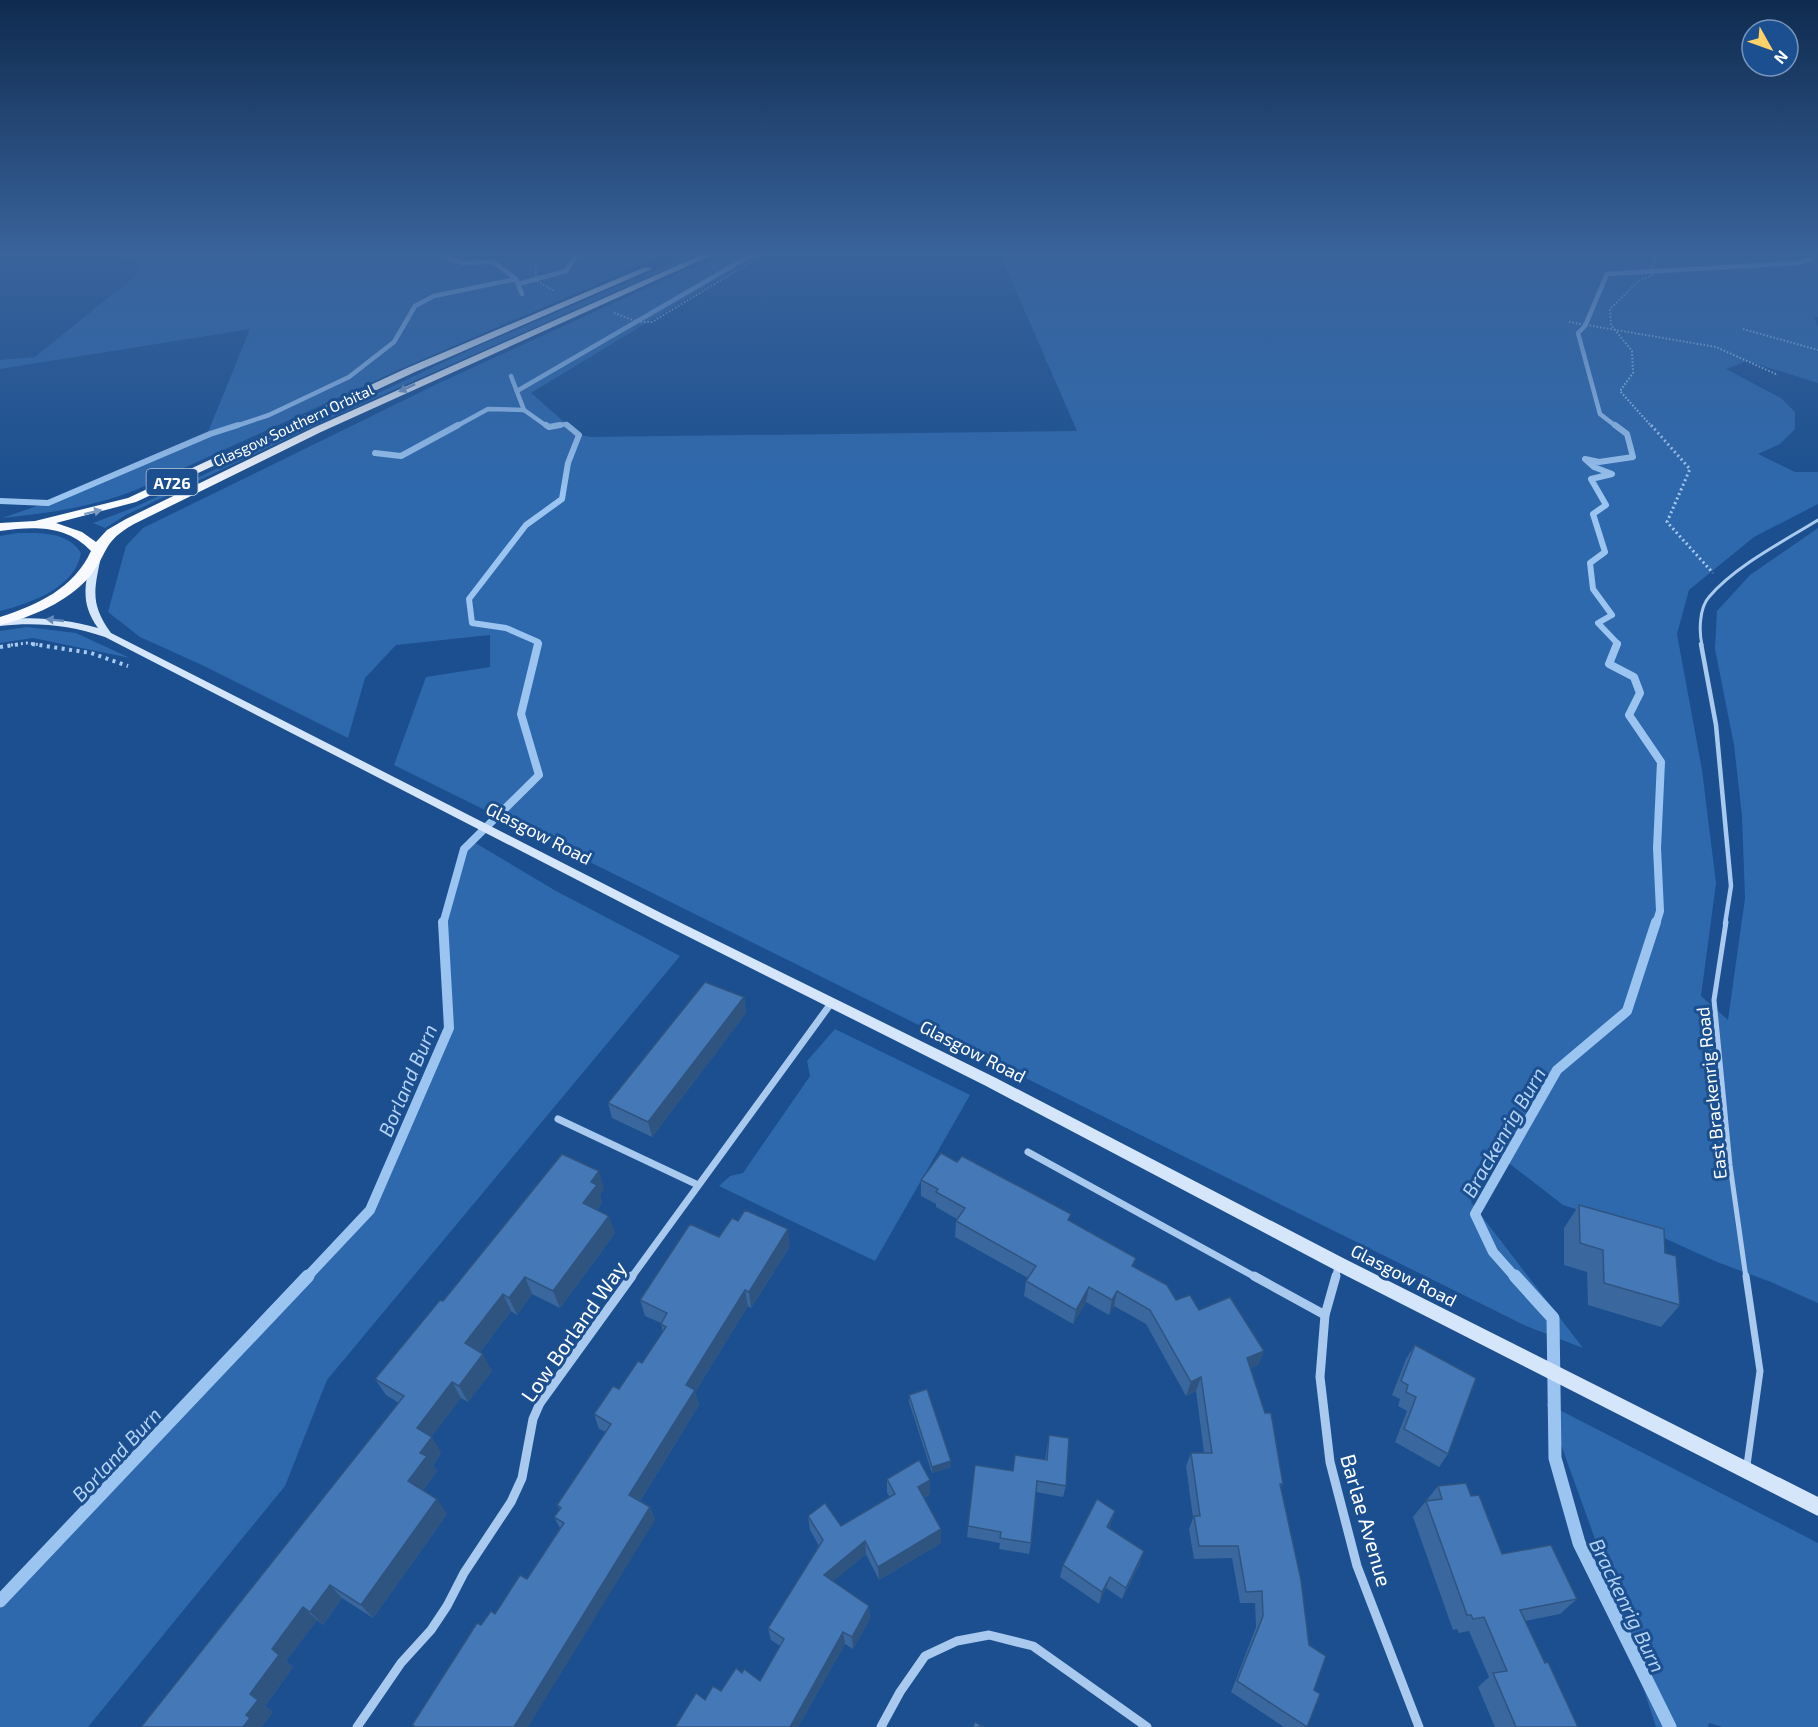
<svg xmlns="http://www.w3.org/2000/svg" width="1818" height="1727" font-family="'Exo 2',sans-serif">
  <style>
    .green { fill: #2e69ad }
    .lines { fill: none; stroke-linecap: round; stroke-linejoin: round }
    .stream-far4 { stroke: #9cc4f0; stroke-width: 4.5 }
    .stream-far3 { stroke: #9cc4f0; stroke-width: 6 }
    .stream-far2 { stroke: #9cc4f0; stroke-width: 8 }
    .stream-far1 { stroke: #9cc4f0; stroke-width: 10 }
    .stream { stroke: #9cc4f0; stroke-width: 13 }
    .path-far2 { stroke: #a9c9ee; stroke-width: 2; stroke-dasharray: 1.5 2; stroke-linecap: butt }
    .path-far1 { stroke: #a9c9ee; stroke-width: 3; stroke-dasharray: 2 3; stroke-linecap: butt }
    .path { stroke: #a9c9ee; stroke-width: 4; stroke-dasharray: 3 4.5; stroke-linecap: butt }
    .service-far3 { stroke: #a9c9ee; stroke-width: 3 }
    .service-far2 { stroke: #a9c9ee; stroke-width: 4.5 }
    .service-far1 { stroke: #a9c9ee; stroke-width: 5 }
    .service { stroke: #a9c9ee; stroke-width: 7 }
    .minor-far1 { stroke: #a9c9ee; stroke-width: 7 }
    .minor { stroke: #a9c9ee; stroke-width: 9 }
    .secondary { fill: #d6e6fa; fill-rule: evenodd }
    .trunk { fill: #f8faff; fill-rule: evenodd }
    .wall { fill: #3a679d }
    .shaded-wall { fill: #305480 }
    .building { fill: #4478b7; stroke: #305480; stroke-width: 1.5 }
    .oneway { fill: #7e9cc1 }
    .oneway2 { fill: #668bba }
    .labels { text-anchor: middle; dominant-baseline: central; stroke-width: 6; stroke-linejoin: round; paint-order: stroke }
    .far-street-label { font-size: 15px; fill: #fff; stroke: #1b4f8f }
    .shield { fill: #1b4f8f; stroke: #bbcadd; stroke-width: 1.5 }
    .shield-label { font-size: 16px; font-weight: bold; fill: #fff }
    .street-label { font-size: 18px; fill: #fff; stroke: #1b4f8f }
    .water-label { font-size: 20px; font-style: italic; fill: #b5d3f5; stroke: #1b4f8f }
    .near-street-label { font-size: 21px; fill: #fff; stroke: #1b4f8f }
  </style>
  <rect width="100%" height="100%" fill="#1b4f8f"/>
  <g class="green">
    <path d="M102,254H667L403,368L138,489C93,507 50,513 2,518L34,507L208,432L250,329L0,369V360L35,357L140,272L136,259Z"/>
    <path d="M692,254H701L330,418L126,515L105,528L93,523L135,507L476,347Z"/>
    <path d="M733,254H760L531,393L579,435L591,437L1077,431L1000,254H1818V317H1814L1818,327V383L1747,361L1726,369L1781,398L1795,412V429L1780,444L1758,454L1795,472H1818V504L1754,537L1689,590L1677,634L1702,770L1716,883L1701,996L1728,1020L1745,898L1742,816L1734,745L1715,649L1717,611L1750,575L1818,528V1303L1771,1282L1717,1262L1653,1233L1563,1205L1497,1154L1471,1202L1583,1348L1526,1326L394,765L426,677L490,667V635L396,645L365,678L348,738L202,665L140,637L108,612L126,546L143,528L439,383L686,270Z"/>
    <path d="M17,533C41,533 67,531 81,553C75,588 31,603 0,611V536Z"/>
    <path d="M27,627L76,633L130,658L33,638L0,643V631Z"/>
    <path d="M472,841L556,891L680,956L327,1380L285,1486L88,1727H0V1601L370,1210L449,1028L443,921L464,849Z"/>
    <path d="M835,1029L970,1095L875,1261L719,1186L730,1176L743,1173L810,1076L807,1061Z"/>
    <path d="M1546,1403L1818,1543V1727H1722L1709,1723L1708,1727H1656L1595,1539Z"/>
  </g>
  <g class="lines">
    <g class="stream-far4">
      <path d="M440,254V256L463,263L493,262L516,279L522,294"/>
      <path d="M518,284L566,271L574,259L583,254"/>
      <path d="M511,376L524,410L548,427"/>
      <path d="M517,391L753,254"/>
      <path d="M233,427L269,415L349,377L394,342L415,306L434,296L516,279"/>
      <path d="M455,427L488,409L524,410"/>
      <path d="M551,427L566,424L569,427"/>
      <path d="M1617,427L1600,414L1578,333L1585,326L1607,274L1799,263L1810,259L1808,254"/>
    </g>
    <g class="stream-far3">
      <path d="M546,425L549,427L560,425"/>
      <path d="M1615,425L1627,434L1633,457L1599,462L1585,459L1594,467L1612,474L1591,479L1606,505L1593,514L1605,552L1590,563L1593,589L1612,615L1598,623L1617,643L1616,645"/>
      <path d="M375,453L401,456L458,425"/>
      <path d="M0,501L48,503L210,434L238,425"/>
      <path d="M537,645L538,642L506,628L472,623L469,599L526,525L562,499L568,463L579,435L567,425"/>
    </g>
    <g class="stream-far2">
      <path d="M1617,644L1609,664L1634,677L1640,693L1629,715L1661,762L1657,848L1660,911L1656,924"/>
      <path d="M443,924L464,849L539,775L521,714L538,644"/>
    </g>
    <g class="stream-far1">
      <path d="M306,1278L370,1210L449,1028L443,922"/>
      <path d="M1516,1278L1493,1252L1475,1214L1557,1070L1627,1011L1656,922"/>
    </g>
    <g class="stream">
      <path d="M1515,1276L1553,1318L1555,1458L1579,1543L1670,1727"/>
      <path d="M0,1601L308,1276"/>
    </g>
    <g class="path-far2">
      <path d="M536,254V281L555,291"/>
      <path d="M614,313L638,322H652L764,254"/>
      <path d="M1569,322L1716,347L1778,375"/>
      <path d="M1743,329L1818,350"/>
      <path d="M1652,427L1620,391L1633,373L1632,351L1611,325L1610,309L1639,281L1653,275L1651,270L1657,256L1664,254"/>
    </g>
    <g class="path-far1">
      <path d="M1651,425L1690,469L1667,522L1713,573"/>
      <path d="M11,645L27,643L42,645"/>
    </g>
    <g class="path">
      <path d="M32,644L91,653L128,666"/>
      <path d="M0,647L21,644"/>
    </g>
    <path class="service-far3" d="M1702,645C1699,632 1699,608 1709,597C1735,566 1784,541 1818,520"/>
    <path class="service-far2" d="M1701,644L1716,725L1731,886L1725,924"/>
    <path class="service-far1" d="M1726,922L1714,1000L1730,1165L1746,1278"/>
    <path class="service" d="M1746,1276L1760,1371L1747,1465"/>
    <g class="minor-far1">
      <path d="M558,1119L698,1185"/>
      <path d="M1028,1152L1257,1278"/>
      <path d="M631,1278L832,1002"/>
      <path d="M1335,1278L1339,1264"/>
    </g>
    <g class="minor">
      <path d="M1254,1276L1325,1315"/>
      <path d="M1336,1276L1325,1315L1320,1377L1330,1462L1357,1566L1419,1727"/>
      <path d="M357,1727L401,1663L431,1630L447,1606L464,1573L511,1502L522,1478L533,1419L540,1403L632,1276"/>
      <path d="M881,1727L900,1692L925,1656L957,1641L989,1635L1033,1646L1147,1727"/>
    </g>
    <path class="secondary" d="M96,554L101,557C94,590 90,604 111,633L663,914L996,1078L1345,1259L1818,1497V1516L1333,1269L986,1086L655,920L105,637C69,625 37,622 0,626V620C34,616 65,619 98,628C80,603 85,585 91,557Z"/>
    <path class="trunk" d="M703,254H714L321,432L134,524C102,542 109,552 90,576C68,602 32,617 0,625V617C38,605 74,588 91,551C67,525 33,526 0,531V523L35,521L128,498L407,368L645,267L652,269L415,372L136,502L56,523L82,532L96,542L107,530L126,519L313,428Z"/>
  </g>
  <g class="wall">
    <path d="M744,997L746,1013L652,1137L612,1118L608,1103Z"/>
    <path d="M921,1180L1070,1221L1134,1267L1176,1300L1199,1310L1264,1351L1258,1365L1251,1368L1283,1484L1281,1487L1314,1690L1307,1727H1284L1231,1692L1256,1627L1255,1603H1240L1232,1558L1194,1559L1189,1529L1193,1518L1186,1466L1191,1453H1204L1196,1391L1186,1396L1146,1324L1114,1306L1109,1315L1086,1302L1073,1324L1024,1296L1026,1281L1028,1278L955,1237L956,1221L957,1219L936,1207V1204L921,1196Z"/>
    <path d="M604,1189L600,1195L602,1203L597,1210L615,1233L560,1308L532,1294L517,1315L511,1311L480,1352L492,1371L468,1402L461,1398L431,1437L441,1453L433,1465L437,1471L423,1490L447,1514L373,1618L342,1598L323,1625L317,1620L286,1661L293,1667L265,1706L273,1712L262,1726V1727H141L399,1403L386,1395L375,1379L443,1301Z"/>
    <path d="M1579,1205L1665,1253L1680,1305L1661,1327L1588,1305L1587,1272L1564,1265V1228Z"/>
    <path d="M719,1237L790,1246L751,1308L748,1306L695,1392L699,1405L640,1501L650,1507L655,1520L481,1625L495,1614L527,1579L560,1528L554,1517L560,1510L557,1505L606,1432L599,1429L594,1414L619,1389L642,1363L663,1332L661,1323L645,1316L640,1300Z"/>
    <path d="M1415,1345L1448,1454L1439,1467L1395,1442L1407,1411L1398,1406L1400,1399L1392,1395L1406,1359Z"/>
    <path d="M909,1395L951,1467L932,1473L909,1402Z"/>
    <path d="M1049,1435L1066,1486L1063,1497L1036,1492L1031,1543L1029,1554L999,1549L1000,1543L967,1537L975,1465L1013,1471L1015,1455L1045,1460Z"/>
    <path d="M887,1479L930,1494L924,1498L941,1529V1543L879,1580L866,1554L833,1581L869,1606L870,1618L853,1649L845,1644L798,1727L705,1700L721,1691L742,1673L760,1681L780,1646L771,1640L768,1628L819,1546L810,1530L808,1516L841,1526L890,1497L887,1493Z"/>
    <path d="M1438,1486L1471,1496L1502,1554L1577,1599L1560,1614L1525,1621L1545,1663L1578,1727H1495L1478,1687L1489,1677L1469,1631L1459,1633L1457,1629L1453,1630L1413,1517Z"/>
    <path d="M1115,1511L1109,1528L1140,1563L1122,1599L1106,1588L1099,1604L1060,1577L1063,1565Z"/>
  </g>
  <g class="shaded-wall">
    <path d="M744,997L746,1013L652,1137L648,1122Z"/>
    <path d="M599,1171L604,1189L600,1195L602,1203L589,1220L583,1203L591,1182Z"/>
    <path d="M609,1216L615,1233L560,1308L553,1291Z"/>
    <path d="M788,1229L790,1246L751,1308L749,1292Z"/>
    <path d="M525,1277L532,1294L517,1315L509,1298Z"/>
    <path d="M1089,1287L1086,1302L1073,1324L1076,1310Z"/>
    <path d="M745,1290L748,1306L695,1392L699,1405L635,1509L629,1495L686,1385Z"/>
    <path d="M1117,1291L1114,1306L1109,1315L1112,1300Z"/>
    <path d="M503,1294L511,1311L474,1360L465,1343Z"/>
    <path d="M1264,1351L1258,1365L1241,1372L1247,1358Z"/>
    <path d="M483,1354L492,1371L468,1402L459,1386Z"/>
    <path d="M1201,1377L1196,1391L1186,1396L1191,1382Z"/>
    <path d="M452,1382L461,1398L426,1444L417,1428Z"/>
    <path d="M432,1437L441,1453L433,1465L437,1471L418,1496L408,1481L420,1453Z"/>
    <path d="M951,1461V1467L932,1473V1467Z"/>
    <path d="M930,1480V1494L918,1501V1487Z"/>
    <path d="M437,1499L447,1514L373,1618L361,1605Z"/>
    <path d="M650,1507L655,1520L528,1727H514Z"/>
    <path d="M1115,1511L1111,1523L1103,1539L1107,1527Z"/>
    <path d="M941,1529V1543L879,1580L878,1567Z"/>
    <path d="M865,1541L866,1554L825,1588L824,1575Z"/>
    <path d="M1144,1551L1140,1563L1122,1599L1126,1588Z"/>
    <path d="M1110,1577L1106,1588L1099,1604L1102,1592Z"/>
    <path d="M330,1585L342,1598L323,1625L310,1612Z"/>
    <path d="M869,1606L870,1618L853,1649L852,1637Z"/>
    <path d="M303,1607L317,1620L286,1661L293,1667L265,1706L273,1712L262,1726V1727H243L246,1715L250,1694L272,1649Z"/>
    <path d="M843,1632L845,1644L798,1727H790Z"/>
  </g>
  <g class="building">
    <path d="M705,982L744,997L648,1122L608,1103Z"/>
    <path d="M941,1153L957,1162L962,1156L1071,1214L1068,1220L1136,1258L1132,1266L1167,1285L1176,1300L1190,1295L1199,1310L1230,1297L1264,1351L1247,1358L1265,1413H1271L1283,1484H1280L1301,1580L1309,1645L1326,1656L1314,1690L1320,1694L1307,1727L1237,1681L1263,1616L1262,1591L1246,1592L1238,1546H1199L1194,1516H1200L1191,1453H1212L1201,1377L1191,1382L1150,1310L1117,1291L1112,1300L1089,1287L1076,1310L1026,1281L1036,1266L956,1221L965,1208L936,1192L938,1189L921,1180Z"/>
    <path d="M562,1154L599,1171L591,1182L597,1185L583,1203L609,1216L553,1291L525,1277L509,1298L503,1294L465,1343L483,1354L459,1386L452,1382L417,1428L432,1437L420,1453L427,1456L408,1481L437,1499L361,1605L330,1585L310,1612L303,1607L272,1649L279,1655L250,1694L258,1700L246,1715L250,1718L243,1727H141L404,1396L375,1379L440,1300L443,1301Z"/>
    <path d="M1579,1205L1664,1229L1665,1253L1676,1256L1680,1305L1604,1283L1603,1250L1580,1243Z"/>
    <path d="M745,1210L788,1229L749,1292L745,1290L686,1385L695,1390L629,1495L650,1507L514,1727H413L414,1726L412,1725L477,1623L481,1625L491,1611L495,1614L520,1575L527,1579L564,1523L554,1517L561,1508L557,1505L611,1424L594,1414L613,1386L619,1389L638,1361L642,1363L666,1327L661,1324L667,1313L640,1300L690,1224L719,1237L732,1218L738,1221Z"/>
    <path d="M1415,1345L1476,1378L1448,1454L1404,1429L1416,1397L1406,1392L1408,1385L1401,1381Z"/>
    <path d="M927,1389L951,1461L932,1467L909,1395Z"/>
    <path d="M1049,1435L1069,1438L1066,1486L1037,1481L1031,1543L1000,1538L1001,1532L968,1526L975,1465L1013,1471L1015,1455L1047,1460Z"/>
    <path d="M919,1460L930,1480L918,1487L941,1529L878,1567L865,1541L824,1575L869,1606L852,1637L843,1632L790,1727H675L696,1693L705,1700L713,1686L721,1691L736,1668L742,1673L744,1669L760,1681L784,1639L768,1628L823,1540L808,1516L825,1503L841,1526L895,1494L887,1479Z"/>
    <path d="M1466,1483L1471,1496L1479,1495L1502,1554L1551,1545L1577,1599L1520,1610L1545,1663L1548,1662L1578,1727H1516L1493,1673L1507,1671L1484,1617L1473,1619L1471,1615H1467L1426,1501L1442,1499L1438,1486Z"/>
    <path d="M1097,1499L1115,1511L1107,1527L1144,1551L1126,1588L1110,1577L1102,1592L1063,1565Z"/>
    <path d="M975,1722L983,1727H973Z"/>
  </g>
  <defs><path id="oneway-solid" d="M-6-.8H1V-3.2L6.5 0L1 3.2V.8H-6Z" transform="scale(1.5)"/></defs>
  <g class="oneway">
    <use href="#oneway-solid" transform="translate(407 388) rotate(155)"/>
    <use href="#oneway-solid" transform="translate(93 512) rotate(-14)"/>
  </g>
  <use class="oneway2" href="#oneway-solid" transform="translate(55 620) rotate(-174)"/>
  <linearGradient id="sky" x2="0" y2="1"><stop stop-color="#0f2b4f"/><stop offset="0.51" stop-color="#39639b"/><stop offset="1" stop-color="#39639b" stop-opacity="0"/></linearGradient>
  <rect width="1818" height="496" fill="url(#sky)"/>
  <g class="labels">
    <g class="far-street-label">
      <text transform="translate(293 425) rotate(-25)">Glasgow Southern Orbital</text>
    </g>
    <rect class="shield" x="146.5" y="469" width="51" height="26" rx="4.5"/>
    <g class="shield-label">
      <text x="172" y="482">A726</text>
    </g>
    <g class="street-label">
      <text transform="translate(539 833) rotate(27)">Glasgow Road</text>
      <text transform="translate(973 1051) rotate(27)">Glasgow Road</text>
      <text transform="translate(1711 1093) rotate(-96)">East Brackenrig Road</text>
      <text transform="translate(1404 1275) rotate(27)">Glasgow Road</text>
    </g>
    <g class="water-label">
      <text transform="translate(407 1080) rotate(-67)">Borland Burn</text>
      <text transform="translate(1503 1132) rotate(-60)">Brackenrig Burn</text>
      <text transform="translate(116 1454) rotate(-47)">Borland Burn</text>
      <text transform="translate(1628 1605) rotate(64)">Brackenrig Burn</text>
    </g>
    <g class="near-street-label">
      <text transform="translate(573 1331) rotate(-55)">Low Borland Way</text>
      <text transform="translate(1367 1520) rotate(74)">Barlae Avenue</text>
    </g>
  </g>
  <g transform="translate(1770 48) rotate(130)"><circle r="28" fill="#1b4f8f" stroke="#7695bc" stroke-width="1.5"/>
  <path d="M0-4.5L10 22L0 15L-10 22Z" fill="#ffd166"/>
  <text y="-9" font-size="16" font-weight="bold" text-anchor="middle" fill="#ffffff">N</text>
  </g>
</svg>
